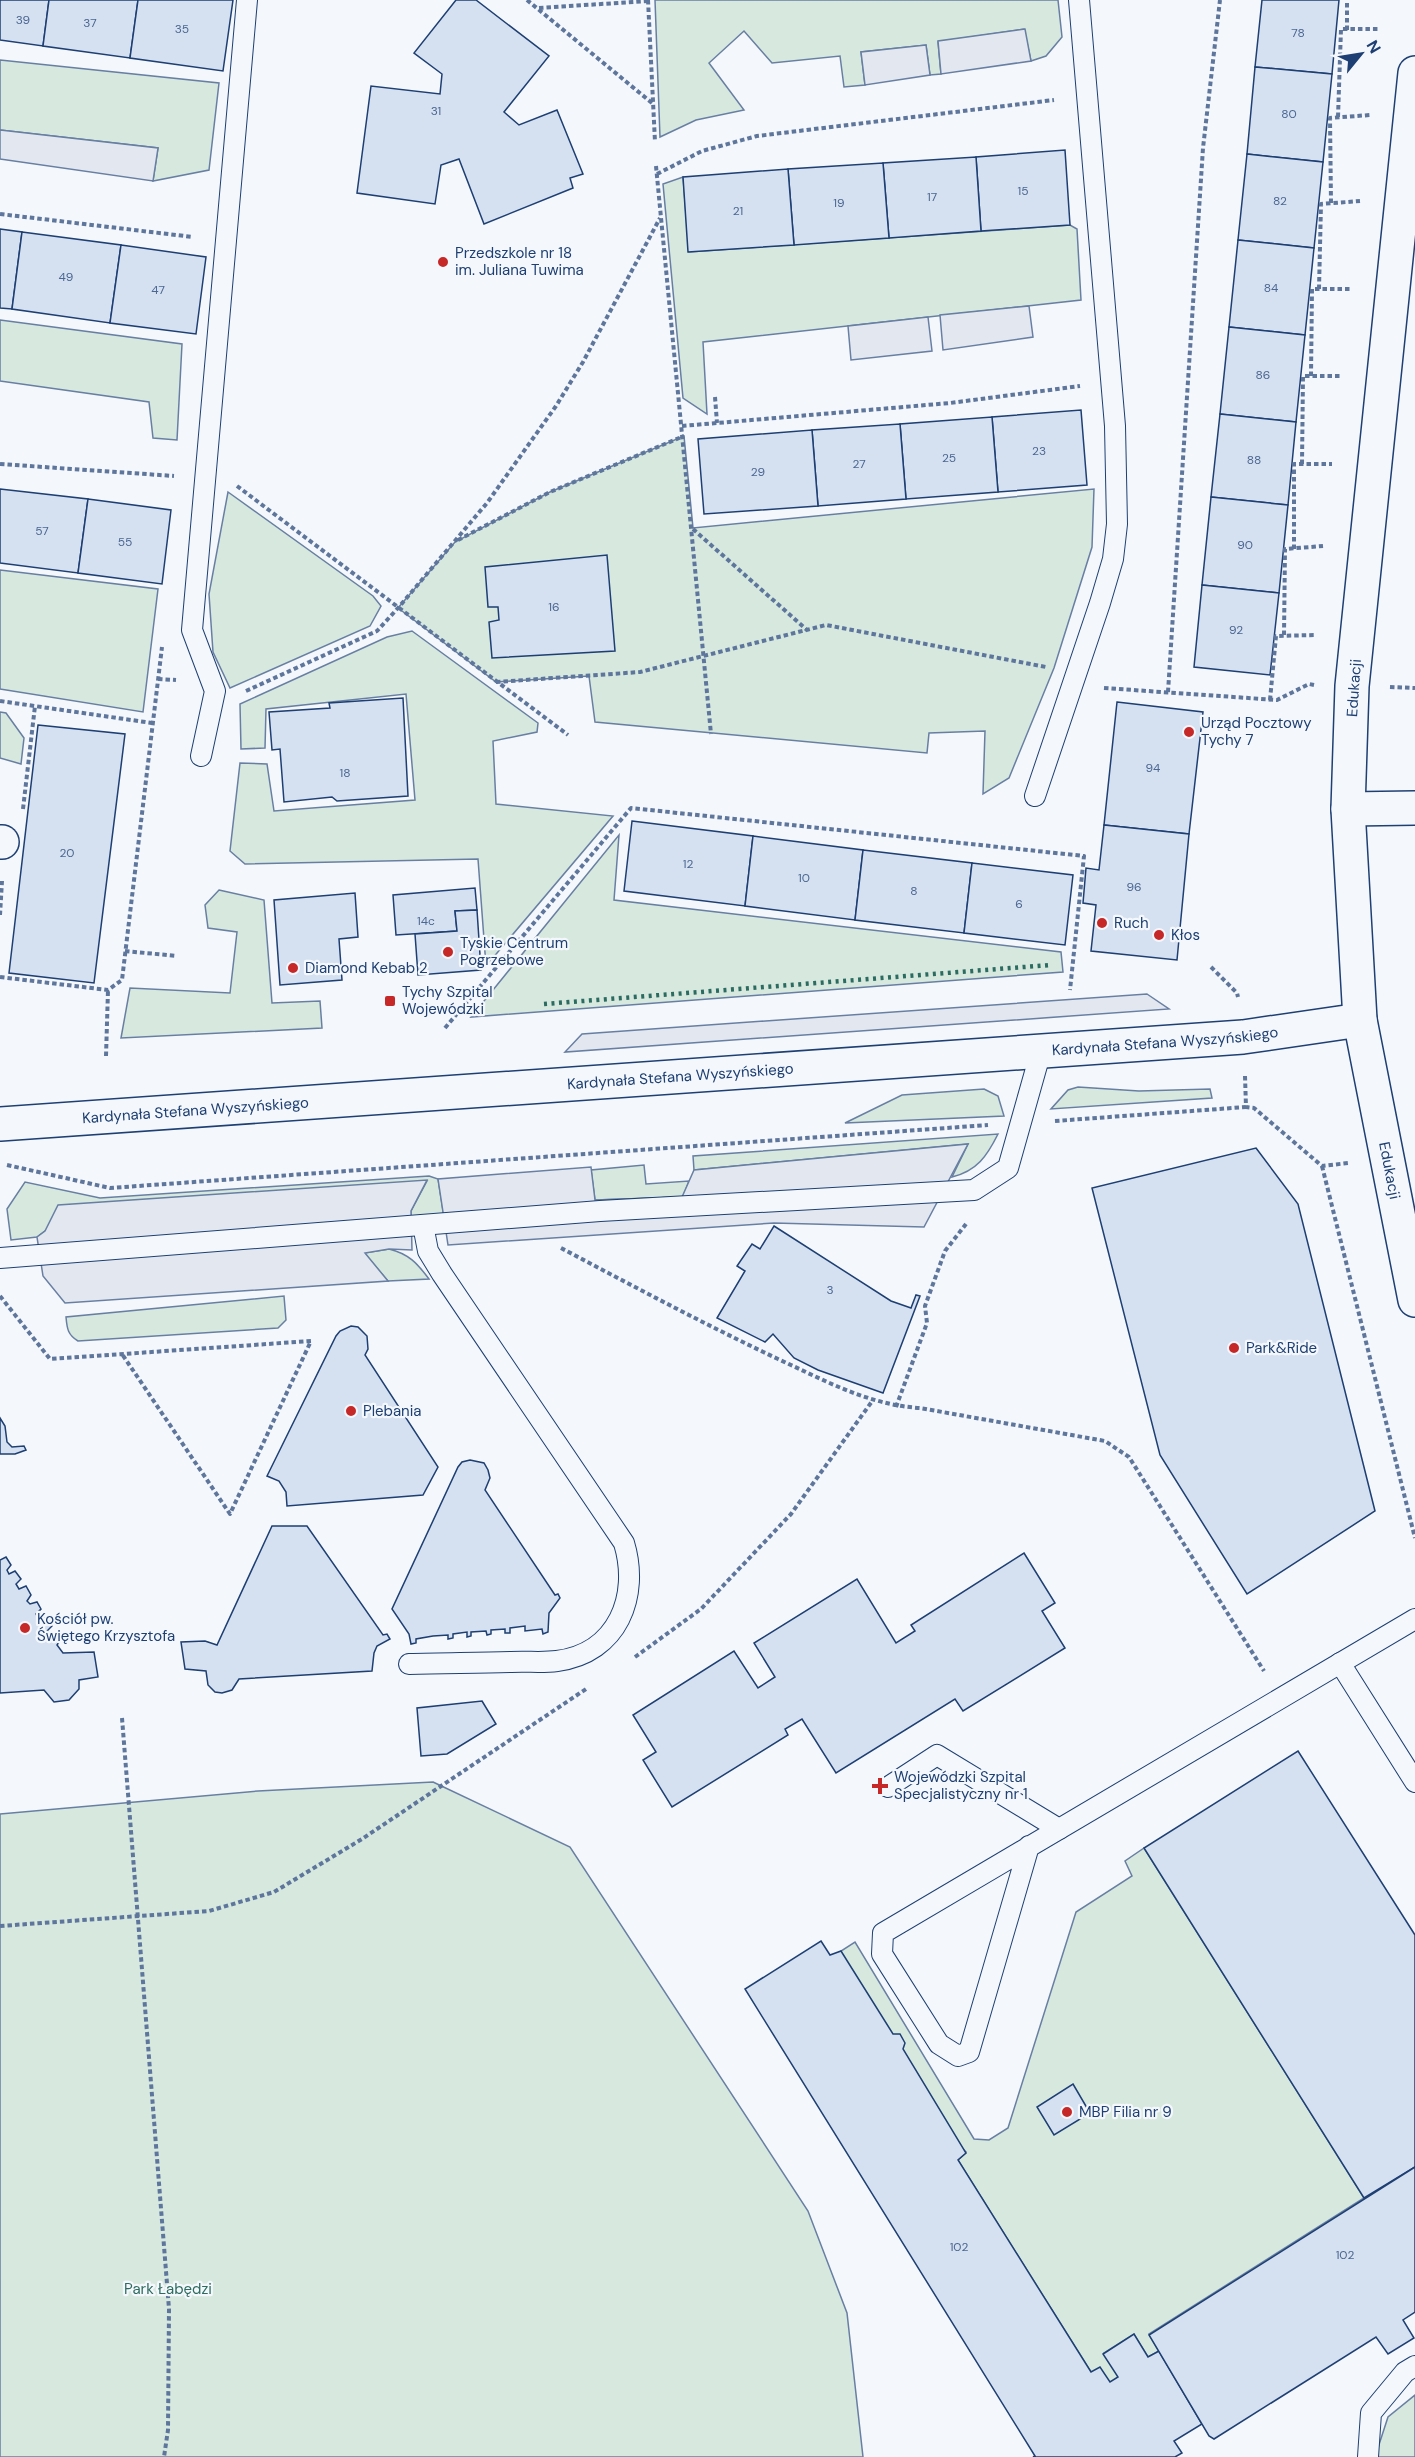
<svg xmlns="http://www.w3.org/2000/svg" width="1415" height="2457" font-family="'DM Sans',sans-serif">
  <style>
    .green { fill: #d7e8df; stroke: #687fa3; stroke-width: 1.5 }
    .parking { fill: #e3e8f0; stroke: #687fa3; stroke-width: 1.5 }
    .building { fill: #d5e0f0; stroke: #1d3f73; stroke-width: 1.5 }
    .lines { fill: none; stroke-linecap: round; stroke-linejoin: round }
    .service-casing { stroke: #1d3f73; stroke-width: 22 }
    .minor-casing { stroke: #1d3f73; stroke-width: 36 }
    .tertiary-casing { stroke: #1d3f73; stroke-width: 36 }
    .path { stroke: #5e769c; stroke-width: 4; stroke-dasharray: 4.5 3; stroke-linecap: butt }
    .service { stroke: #f4f7fb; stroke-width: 20 }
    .minor { stroke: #f4f7fb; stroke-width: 33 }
    .tertiary { stroke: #f4f7fb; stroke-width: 33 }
    .hedge { stroke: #2c6c60; stroke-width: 4.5; stroke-dasharray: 3 4.5; stroke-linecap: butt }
    .poi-dot { fill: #c62828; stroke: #f4f7fb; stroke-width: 2 }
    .labels { text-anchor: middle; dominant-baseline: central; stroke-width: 4.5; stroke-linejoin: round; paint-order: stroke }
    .number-label { font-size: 12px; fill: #4b6792 }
    .poi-label { font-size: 15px; fill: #1d3f73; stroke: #f4f7fb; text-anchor: start }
    .street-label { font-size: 15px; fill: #1d3f73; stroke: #f4f7fb }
    .park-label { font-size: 15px; fill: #2c6c60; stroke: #f4f7fb }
  </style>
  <rect width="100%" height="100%" fill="#f4f7fb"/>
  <g class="green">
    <path d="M655,0H1058L1062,37L1046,56L1031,61L1024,29L938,42L941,74L930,75L926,45L861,52L865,85L844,87L840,56L772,63L744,31L709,63L744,110L696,120L660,137Z"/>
    <path d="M0,60L219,83L209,170L153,181L158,148L0,130Z"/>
    <path d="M683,177L689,252L1070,225L1077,229L1081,300L703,342L707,414L683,398L663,184Z"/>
    <path d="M0,320L182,344L177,440L153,438L149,402L0,381Z"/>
    <path d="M684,436L693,528L1094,489L1092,547L1054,668L1009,778L983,794L985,731L929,733L927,753L595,722L589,676L496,682L398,608L455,542L550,492Z"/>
    <path d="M228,492L373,596L381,606L370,626L230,688L213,652L209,594Z"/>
    <path d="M0,570L158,589L143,712L0,689Z"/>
    <path d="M412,631L538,723L537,732L493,741L496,804L613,816L486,966L478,859L245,864L230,851L240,763L267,764L274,811L415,800L406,694L266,709L265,748L241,749L240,704L387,637Z"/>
    <path d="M0,712L6,713L24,738L21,764L0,758Z"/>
    <path d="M619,835L614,900L1061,952L1063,972L471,1017Z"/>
    <path d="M219,890L264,900L272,1003L320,1001L322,1028L121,1038L130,988L230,993L237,932L208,928L205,905Z"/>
    <path d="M1078,1087L1139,1091L1210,1089L1212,1098L1051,1109L1068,1090Z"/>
    <path d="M984,1089L998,1096L1004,1116L845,1123L902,1095Z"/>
    <path d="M998,1134C987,1156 977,1171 952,1177L968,1144L694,1170L693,1156Z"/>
    <path d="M644,1165L646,1184L689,1181L683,1197L595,1200L591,1170Z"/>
    <path d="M429,1176L438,1179L444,1217L411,1220V1211L427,1181L45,1231L37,1237L11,1240L7,1209L25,1182L100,1198Z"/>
    <path d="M389,1249C409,1254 417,1263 429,1279L388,1281L364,1253Z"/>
    <path d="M284,1296L286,1320L278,1328L78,1341C68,1335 67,1329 66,1317Z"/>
    <path d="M433,1782L570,1847L808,2211L847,2313L863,2457H0V1814L258,1791Z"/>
    <path d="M1144,1848L1364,2198L1149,2334L1159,2351L1148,2357L1134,2334L1104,2353L1131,2386L1112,2396L1091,2372L958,2160L966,2152L898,2084L828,1969L841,1951L855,1942L974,2139L989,2140L1008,2128L1076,1912L1132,1876L1125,1861Z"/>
    <path d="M1415,2395V2457H1375L1388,2417Z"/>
  </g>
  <g class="parking">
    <path d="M1025,29L1031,61L941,74L938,41Z"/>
    <path d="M926,45L930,75L865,85L861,52Z"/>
    <path d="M0,130L158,148L153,181L0,159Z"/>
    <path d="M1029,306L1033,337L943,350L940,315Z"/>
    <path d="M928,317L932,351L851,360L848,326Z"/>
    <path d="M1147,994L1169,1009L565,1052L582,1034Z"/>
    <path d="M968,1144L924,1227L774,1223L448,1245L438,1179L591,1167L595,1200L682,1197L694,1170Z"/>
    <path d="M427,1180L411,1211L412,1250L389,1249L365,1253L388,1281L65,1303L43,1276L37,1237L45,1231L58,1205Z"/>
  </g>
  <g class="building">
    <path d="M0,0H49L43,46L0,40Z"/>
    <path d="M49,0H138L130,58L43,46Z"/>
    <path d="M138,0H233L223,71L130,58Z"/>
    <path d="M456,0H476L549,56L504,112L519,125L557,110L583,174L570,178L573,188L484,224L459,159L441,165L435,204L357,193L371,86L440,94L442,74L414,53Z"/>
    <path d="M1262,0H1339L1332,74L1255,67Z"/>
    <path d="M1255,67L1332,74L1323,162L1247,154Z"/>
    <path d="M1065,150L1070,225L981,231L976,157Z"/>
    <path d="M1247,154L1323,162L1314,248L1238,240Z"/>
    <path d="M976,157L981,231L889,238L883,163Z"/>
    <path d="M883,163L889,238L794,245L788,169Z"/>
    <path d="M788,169L794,245L688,252L683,177Z"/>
    <path d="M0,229L22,232L12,309L0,308Z"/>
    <path d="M22,232L121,245L110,323L12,309Z"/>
    <path d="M1238,240L1314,248L1305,335L1229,327Z"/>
    <path d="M121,245L206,257L196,334L110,323Z"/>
    <path d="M1229,327L1305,335L1296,422L1220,414Z"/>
    <path d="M1081,410L1087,485L998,492L992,417Z"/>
    <path d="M1220,414L1296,422L1288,505L1211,497Z"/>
    <path d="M992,417L998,492L906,499L900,424Z"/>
    <path d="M900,424L906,499L818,506L812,430Z"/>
    <path d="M812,430L818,506L704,514L698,439Z"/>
    <path d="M0,489L88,499L78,573L0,563Z"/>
    <path d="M1211,497L1288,505L1279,593L1202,585Z"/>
    <path d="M88,499L171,510L162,584L78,573Z"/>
    <path d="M607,555L615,651L492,658L489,622L499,620L498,607H488L485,567Z"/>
    <path d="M1202,585L1279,593L1270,675L1194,667Z"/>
    <path d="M403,698L408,796L337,801L332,797L284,802L280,749L272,750L269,712L330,708L329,703Z"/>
    <path d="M1117,702L1203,712L1189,834L1104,825Z"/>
    <path d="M38,725L125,734L94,983L9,973Z"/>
    <path d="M632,821L753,836L745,906L624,891Z"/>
    <path d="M1104,825L1189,834L1177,960L1091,951L1096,905L1083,903L1086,868L1099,870Z"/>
    <path d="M753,836L863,850L855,920L745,906Z"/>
    <path d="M863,850L972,863L964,933L855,920Z"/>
    <path d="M972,863L1073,875L1065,945L964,933Z"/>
    <path d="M475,888L477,910L455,911L457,931L396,935L393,895Z"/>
    <path d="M355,893L358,937L339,939L342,980L280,985L274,900Z"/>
    <path d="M477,910L481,970L418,975L415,934L457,931L455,911Z"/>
    <path d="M1256,1148L1298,1204L1375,1511L1247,1594L1160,1455L1092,1188Z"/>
    <path d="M774,1226L891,1301L911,1308L916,1295L920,1296L883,1393L818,1370L794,1358L773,1334L765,1342L717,1318L745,1271L737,1266L752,1244L760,1249Z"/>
    <path d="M351,1326L358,1327L367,1336L368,1349L365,1355L438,1467L423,1495L287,1506L286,1492L279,1481L267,1476L269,1472L336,1336L340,1331Z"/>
    <path d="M0,1418L5,1426L7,1442L12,1447L24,1446L26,1450L15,1454H0Z"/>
    <path d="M470,1460L484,1463L488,1470L490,1478L485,1490L555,1595L558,1594L560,1598L549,1613L548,1632L543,1634L542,1629L525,1631V1626L510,1628V1633H505V1629L491,1630V1634L487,1635L486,1631L471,1632V1636L467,1637V1632L453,1634V1638L448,1639V1635L433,1636L416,1639V1643L411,1644L409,1634L392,1609L458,1467L462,1462Z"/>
    <path d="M272,1526H307L383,1635L387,1634L390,1639L377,1646L374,1653L372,1671L239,1679L232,1690L222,1693L215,1692L208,1685L206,1671L185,1669L181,1642L205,1641L217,1645Z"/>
    <path d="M1024,1553L1055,1603L1042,1611L1065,1648L963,1711L955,1699L836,1773L802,1719L785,1729L788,1735L672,1807L643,1760L656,1752L633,1715L734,1651L758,1688L775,1677L754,1643L857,1579L896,1643L915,1631L911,1625Z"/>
    <path d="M6,1557L11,1565L7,1570L9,1574L15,1571L21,1579L16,1584L19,1589L26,1586L31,1595L27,1601L30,1604L37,1602L41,1609L36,1614L39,1620L46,1617L52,1626L47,1631L50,1636L57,1633L61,1639L57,1645L63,1653L94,1652L98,1677L79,1680V1689L69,1700L54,1702L44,1690L0,1693V1560Z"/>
    <path d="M482,1701L496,1724L447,1754L421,1756L417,1708Z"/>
    <path d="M1298,1751L1415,1935V2167L1364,2198L1144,1848Z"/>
    <path d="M821,1941L830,1955L841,1951L893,2034H900L905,2043L903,2049L966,2153L958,2160L1091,2372L1100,2367L1110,2382L1118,2377L1103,2354L1134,2334L1148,2357L1159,2351L1202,2424L1174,2441L1182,2453L1175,2457H1033L1035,2456L745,1989Z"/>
    <path d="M1073,2084L1090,2113L1054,2135L1037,2107Z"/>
    <path d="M1415,2167V2312L1403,2320L1414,2338L1388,2354L1376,2337L1214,2439L1209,2436L1149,2335Z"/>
  </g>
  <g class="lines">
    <defs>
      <g id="service">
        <path d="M201,756L215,691L192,630L247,0"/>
        <path d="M1035,796L1100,603L1113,559L1117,524L1115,426L1079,0"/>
        <path d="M0,1258L600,1211L974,1190L1008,1168L1041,1051"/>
        <path d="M1340,1663L1415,1782"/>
        <path d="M409,1664C443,1663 477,1663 511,1662C526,1661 542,1663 557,1661C618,1653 640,1596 624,1543L442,1274L428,1251L423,1225"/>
        <path d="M888,1787L937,1755L1059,1829"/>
        <path d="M1029,1846L969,2052L958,2056L939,2044L882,1954L883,1933L1415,1619"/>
        <path d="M1368,2457L1371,2413L1405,2372L1415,2366"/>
      </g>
      <g id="minor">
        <path d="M1348,809L1415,808"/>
        <path d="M0,842H2"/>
      </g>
      <g id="tertiary">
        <path id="s1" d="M1415,73L1352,686L1348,809L1360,1020L1415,1300"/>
        <path id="s2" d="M0,1124L1243,1037L1360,1020"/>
      </g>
    </defs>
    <use href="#service" class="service-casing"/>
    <use href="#minor" class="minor-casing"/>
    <use href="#tertiary" class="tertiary-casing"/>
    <g class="path">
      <path d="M527,0L652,103"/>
      <path d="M648,0L655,142"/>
      <path d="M539,8L648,1"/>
      <path d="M1347,30V0"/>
      <path d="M1338,117L1341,29H1379"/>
      <path d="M656,166L711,734"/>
      <path d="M657,174L702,151L757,136L1054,100"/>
      <path d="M1331,203L1330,118L1370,115"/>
      <path d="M0,214L193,237"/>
      <path d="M1319,289L1321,204L1360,201"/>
      <path d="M1311,376L1312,289H1351"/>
      <path d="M715,397L717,423"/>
      <path d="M682,426L950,403L1080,386"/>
      <path d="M0,464L174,476"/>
      <path d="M1302,464L1303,376H1342"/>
      <path d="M237,486L568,735"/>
      <path d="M693,529L807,630"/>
      <path d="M458,540L550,492L684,436"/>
      <path d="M1294,549V464H1332"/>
      <path d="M1284,635L1285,549L1323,546"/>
      <path d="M158,679L176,680"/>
      <path d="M496,682L640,672L826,625L1046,667"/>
      <path d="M1390,687L1415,688"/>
      <path d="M1104,688L1277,700L1309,684L1314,685"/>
      <path d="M246,691L377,631L398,608L487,503L556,406L583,362L660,218"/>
      <path d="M1168,692L1203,148L1220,0"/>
      <path d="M1270,700L1276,636L1314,635"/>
      <path d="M0,701L152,723"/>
      <path d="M23,809L35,706"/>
      <path d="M0,915L2,881"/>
      <path d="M125,951L177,956"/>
      <path d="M1211,967L1237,993L1238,997"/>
      <path d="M0,977L108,990L122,980L162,647"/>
      <path d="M445,1028L631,808L1084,856L1070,990"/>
      <path d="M106,1056L108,990"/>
      <path d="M1245,1076L1246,1107L1254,1108L1322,1166L1348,1163"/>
      <path d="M1055,1121L1246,1107"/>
      <path d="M7,1165L110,1188L988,1125"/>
      <path d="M1322,1166L1415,1538"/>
      <path d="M561,1248C633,1286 704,1324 778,1359C824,1380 868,1405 920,1408L1105,1441L1129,1457L1264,1671"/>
      <path d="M0,1296L50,1359L311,1341L230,1514L122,1354"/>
      <path d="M896,1407L927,1323L925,1306L945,1251L966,1224"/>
      <path d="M635,1657L701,1609L791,1514L873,1400"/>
      <path d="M122,1718L169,2309L168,2430L164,2457"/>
      <path d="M0,1926L209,1911L274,1892L362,1839L586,1689"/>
    </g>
    <use href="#service" class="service"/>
    <use href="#minor" class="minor"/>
    <use href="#tertiary" class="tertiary"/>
    <path class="hedge" d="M544,1004L1050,965"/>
  </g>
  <g class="poi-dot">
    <circle cx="443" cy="262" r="6"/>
    <circle cx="1189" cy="732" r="6"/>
    <circle cx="1102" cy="923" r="6"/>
    <circle cx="1159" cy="935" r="6"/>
    <circle cx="448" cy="952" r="6"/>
    <circle cx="293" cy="968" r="6"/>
    <rect x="384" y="995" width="12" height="12" rx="3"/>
    <circle cx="1234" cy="1348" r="6"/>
    <circle cx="351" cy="1411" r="6"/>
    <circle cx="25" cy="1628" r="6"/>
    <path d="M877 1777h6v6h6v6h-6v6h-6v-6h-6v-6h6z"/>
    <circle cx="1067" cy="2112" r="6"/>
  </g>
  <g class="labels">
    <g class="number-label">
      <text x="23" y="20">39</text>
      <text x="90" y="23">37</text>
      <text x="182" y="29">35</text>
      <text x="1298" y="33">78</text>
      <text x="436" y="111">31</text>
      <text x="1289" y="114">80</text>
      <text x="1023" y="191">15</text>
      <text x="932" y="197">17</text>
      <text x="1280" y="201">82</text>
      <text x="839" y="203">19</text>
      <text x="738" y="211">21</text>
      <text x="66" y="277">49</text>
      <text x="1271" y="288">84</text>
      <text x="158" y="290">47</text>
      <text x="1263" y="375">86</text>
      <text x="1039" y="451">23</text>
      <text x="949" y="458">25</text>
      <text x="1254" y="460">88</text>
      <text x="859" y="464">27</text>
      <text x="758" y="472">29</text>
      <text x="42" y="531">57</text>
      <text x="125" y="542">55</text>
      <text x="1245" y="545">90</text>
      <text x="554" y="607">16</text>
      <text x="1236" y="630">92</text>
      <text x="1153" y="768">94</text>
      <text x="345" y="773">18</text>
      <text x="67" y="853">20</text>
      <text x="688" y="864">12</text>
      <text x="804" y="878">10</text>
      <text x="1134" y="887">96</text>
      <text x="914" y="891">8</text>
      <text x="1019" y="904">6</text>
      <text x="426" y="921">14c</text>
      <text x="830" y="1290">3</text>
      <text x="959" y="2247">102</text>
      <text x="1345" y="2255">102</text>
    </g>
    <g class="poi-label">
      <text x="455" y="253">Przedszkole nr 18<tspan x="455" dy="17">im. Juliana Tuwima</tspan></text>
      <text x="1201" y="723">Urząd Pocztowy<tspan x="1201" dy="17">Tychy 7</tspan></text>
      <text x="1114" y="923">Ruch</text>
      <text x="1171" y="935">Kłos</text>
      <text x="460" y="943">Tyskie Centrum<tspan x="460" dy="17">Pogrzebowe</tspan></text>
      <text x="305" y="968">Diamond Kebab 2</text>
      <text x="402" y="992">Tychy Szpital<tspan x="402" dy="17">Wojewódzki</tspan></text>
      <text x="1246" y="1348">Park&amp;Ride</text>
      <text x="363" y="1411">Plebania</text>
      <text x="37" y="1619">Kościół pw.<tspan x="37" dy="17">Świętego Krzysztofa</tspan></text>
      <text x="894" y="1777">Wojewódzki Szpital<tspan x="894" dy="17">Specjalistyczny nr 1</tspan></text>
      <text x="1079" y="2112">MBP Filia nr 9</text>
    </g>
    <g class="street-label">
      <text transform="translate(1354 688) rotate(-86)">Edukacji</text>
      <text stroke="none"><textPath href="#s2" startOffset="1168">Kardynała Stefana Wyszyńskiego</textPath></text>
      <text stroke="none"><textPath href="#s2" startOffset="682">Kardynała Stefana Wyszyńskiego</textPath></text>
      <text stroke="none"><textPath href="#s2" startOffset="196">Kardynała Stefana Wyszyńskiego</textPath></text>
      <text stroke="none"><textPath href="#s1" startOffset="1104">Edukacji</textPath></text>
    </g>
    <g class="park-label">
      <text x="168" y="2289">Park Łabędzi</text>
    </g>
  </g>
  <g transform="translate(1361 54) rotate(60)" stroke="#f4f7fb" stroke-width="4.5" paint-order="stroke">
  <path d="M0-4.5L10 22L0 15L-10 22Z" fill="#1d3f73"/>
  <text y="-9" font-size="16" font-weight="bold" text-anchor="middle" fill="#1d3f73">N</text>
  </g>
</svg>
